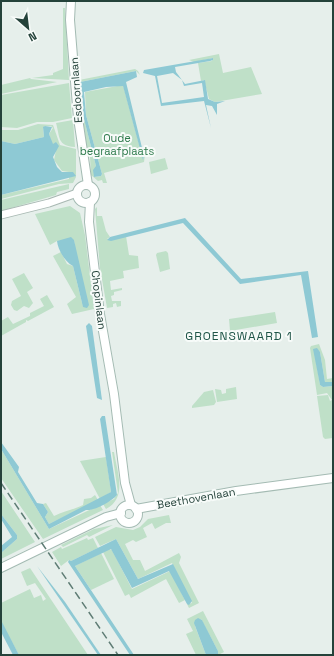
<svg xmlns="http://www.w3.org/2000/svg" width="334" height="656" font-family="'Space Grotesk',sans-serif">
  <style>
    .green { fill: #bfe0c8 }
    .water { fill: #8ec9d4; fill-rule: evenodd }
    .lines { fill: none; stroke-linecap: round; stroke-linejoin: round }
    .tertiary-casing { stroke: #a8b8b2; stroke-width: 9 }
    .secondary-casing { stroke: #a4bbb3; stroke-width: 10 }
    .tertiary { stroke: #fff; stroke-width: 7 }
    .secondary { stroke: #fff; stroke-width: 8 }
    .rail { stroke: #5f7d75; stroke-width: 1.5; stroke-dasharray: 8 4; stroke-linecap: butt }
    .labels { text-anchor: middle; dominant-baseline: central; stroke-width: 4; stroke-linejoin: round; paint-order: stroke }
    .street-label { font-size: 11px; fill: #24423a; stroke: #f7fbf9 }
    .park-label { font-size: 11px; fill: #2d7a4b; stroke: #f7fbf9 }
    .neighbourhood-label { font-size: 12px; letter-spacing: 1px; fill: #1f5548; stroke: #f7fbf9 }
  </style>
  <rect width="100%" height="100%" fill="#e6efeb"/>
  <g class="green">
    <path d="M63,8H65L69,80L32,78L53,75V73L63,69Z"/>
    <path d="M219,54L223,73L251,67L262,94L215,102L209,99L204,80L201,81L198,63L212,61L213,58L194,62L189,60Z"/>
    <path d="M135,69L138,71L140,75L136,71L80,82L84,119L96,166L94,177L101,176L102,174L86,115L85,92L123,85L143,159L145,155L144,162L104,173L107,183H103L102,180L98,181L91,175L90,157L87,158L79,80Z"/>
    <path d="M30,78L31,79L57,82L1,94V85Z"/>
    <path d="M69,83L72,118L53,122H37L17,128L1,127V95Z"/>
    <path d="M73,120L75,147C57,146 60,137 56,123Z"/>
    <path d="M38,124L53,125L60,145L76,149V177L73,183L59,184L1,199V195L69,179V172L62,171L54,160L56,150L54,144H52L49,134L53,128L51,126H45L43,128L44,137L15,144L1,141V130H18Z"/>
    <path d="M165,158L168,169L151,174L149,162Z"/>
    <path d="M69,184V189L57,192L56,195L1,211V200Z"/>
    <path d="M70,206L80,213L85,235L94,309L72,314L67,304L76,297L53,256L61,252L67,264L73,266L83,307L74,240L57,241L50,245L35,214Z"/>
    <path d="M97,207V216H102L106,231L110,237L107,239L113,240L126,236L129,255L138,256L139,268L123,271L124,278L110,281L111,290L122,288V290L114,292V295L111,296L112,301H121V306L117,307L116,303L113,304V307L107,308L100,268L95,209Z"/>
    <path d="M166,251L168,253L170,269L160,272L156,255L157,253Z"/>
    <path d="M24,273L33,288L27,292L33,303L29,308L24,306L17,311L14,310L11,305L12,301L21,296L12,279Z"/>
    <path d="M47,295L54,307L28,321L26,320V322L1,336V321L8,317L13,324L30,316V313L44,306L40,299Z"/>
    <path d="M275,312L277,323L230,331L229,319Z"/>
    <path d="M319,344L325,360L327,379L333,378V382H325L320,352L314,349L320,385L323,387L333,386V438L325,439L323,437L317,396L328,395L330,401L332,400L327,393L317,395L310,348L311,346Z"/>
    <path d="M226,387V389L236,387L237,399L217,402L215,389L221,390L222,394L226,393Z"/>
    <path d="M213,390L216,402L214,405L192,408V406L204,392Z"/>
    <path d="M1,449L49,529L100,505L103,510L43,539L1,478Z"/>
    <path d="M112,452H114C117,472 128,498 106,509L103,504L114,499L118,493Z"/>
    <path d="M106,457L111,492L100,499L80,461Z"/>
    <path d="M1,491L35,542L1,559V553L17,539V535L1,514Z"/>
    <path d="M95,495L98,500L49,524L45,517L48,512L43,504L46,503L54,516C64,511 73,510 83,505L84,499L91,498Z"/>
    <path d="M169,515L171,523H166L155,529L152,523L143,528L147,537L136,542L133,540L125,544L133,560H140L145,571L179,553L181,557L179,563L199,603L189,608L187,604L192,603L172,563L138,579L116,539L100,546L95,537L116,527L133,530L140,527L148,519Z"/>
    <path d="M113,525L89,537L87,535L63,547L61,545L94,529Z"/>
    <path d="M87,538L88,540L93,538L98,548L71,561L69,560L61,566L52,552L61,547L62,549Z"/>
    <path d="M109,549L112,550L132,589L170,571L185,600L179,603L166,579L131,598L129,594L125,596L103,552Z"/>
    <path d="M101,553L114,579L91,590L75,566Z"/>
    <path d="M30,568L88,655H19L1,622V603L30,589L34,598L41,595L43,601L46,599L35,583L27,586L21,572Z"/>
    <path d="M203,611L224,652L218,655V651L201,619L195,626L206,655H196L186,634L193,631L187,619Z"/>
  </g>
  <g class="water">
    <path d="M213,58V60L210,61L175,67L176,72L185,84L205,80L208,99L215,102L225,101L217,104V115L212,106L206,105L211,128L204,101L161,106L155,76L143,73L144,70ZM173,73L182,80L184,86L202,83L204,97L162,103L157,76Z"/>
    <path d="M136,71L137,77L126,82L144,156L143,160L123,86L106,87L84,92L86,115L102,174L101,176L94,177L93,170L96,166L84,119L80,82Z"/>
    <path d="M45,126L52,127L49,134L53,144L56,142L59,146L53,157L57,167L62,172H73L76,176L1,195V141L15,144L44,137L43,127Z"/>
    <path d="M185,218L241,279L308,271L318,337L312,338L301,275L240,284L183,223L111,241L107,240L110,237Z"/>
    <path d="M71,237L74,240L89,305L87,308L83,307L73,266C65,262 58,250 57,241Z"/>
    <path d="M89,323L92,326L102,400L97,398L86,326Z"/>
    <path d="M317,348L320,352L325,382H333V386L323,387L320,385L313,349Z"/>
    <path d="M102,416H105L117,495C111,502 94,511 86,510L49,529L1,449V442L19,467L18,472L37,503L43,504L48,512L45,517L49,524L111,492L100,419Z"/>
    <path d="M1,514L17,535V539L1,553V546L12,537L1,519Z"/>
    <path d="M116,539L138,579L173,564L192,601L189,605L187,604L169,571L132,588L111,549L75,566L134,655H130L68,562L69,560L71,561Z"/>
    <path d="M37,566L65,602L101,655H98Z"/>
    <path d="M198,618L202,620L218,651V655H206L194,623L195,620Z"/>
    <path d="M1,622H2L19,655H13L1,632Z"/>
  </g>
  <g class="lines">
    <defs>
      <path id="tertiary" d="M1,215L49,203L77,193"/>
      <g id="secondary">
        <path d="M71,1L70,20L78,118L88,185"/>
        <circle cx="86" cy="194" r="9"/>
        <path d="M90,202L89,222L100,314L114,394L125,483L131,505"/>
        <circle cx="129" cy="514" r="9"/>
        <path d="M136,509L236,491L333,478"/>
        <path d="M1,568L106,517L121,513"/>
      </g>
    </defs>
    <use href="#tertiary" class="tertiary-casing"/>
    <use href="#secondary" class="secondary-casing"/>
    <use href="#tertiary" class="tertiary"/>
    <use href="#secondary" class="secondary"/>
    <path class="rail" d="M1,483L118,655"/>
  </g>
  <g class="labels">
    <g class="street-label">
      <text transform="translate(76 90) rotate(-94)">Esdoornlaan</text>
      <text transform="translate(99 300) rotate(83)">Chopinlaan</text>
      <text transform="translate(196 498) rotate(-10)">Beethovenlaan</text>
    </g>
    <g class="park-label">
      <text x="117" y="138">Oude<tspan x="117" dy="13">begraafplaats</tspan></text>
    </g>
    <g class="neighbourhood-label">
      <text x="239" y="336">GROENSWAARD 1</text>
    </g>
  </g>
  <rect width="334" height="656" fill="none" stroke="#24423a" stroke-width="4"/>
  <g transform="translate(28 28) rotate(152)" stroke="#f7fbf9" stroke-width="3" paint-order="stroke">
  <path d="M0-3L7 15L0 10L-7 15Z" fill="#24423a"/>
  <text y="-6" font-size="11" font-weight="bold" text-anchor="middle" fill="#24423a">N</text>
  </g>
</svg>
